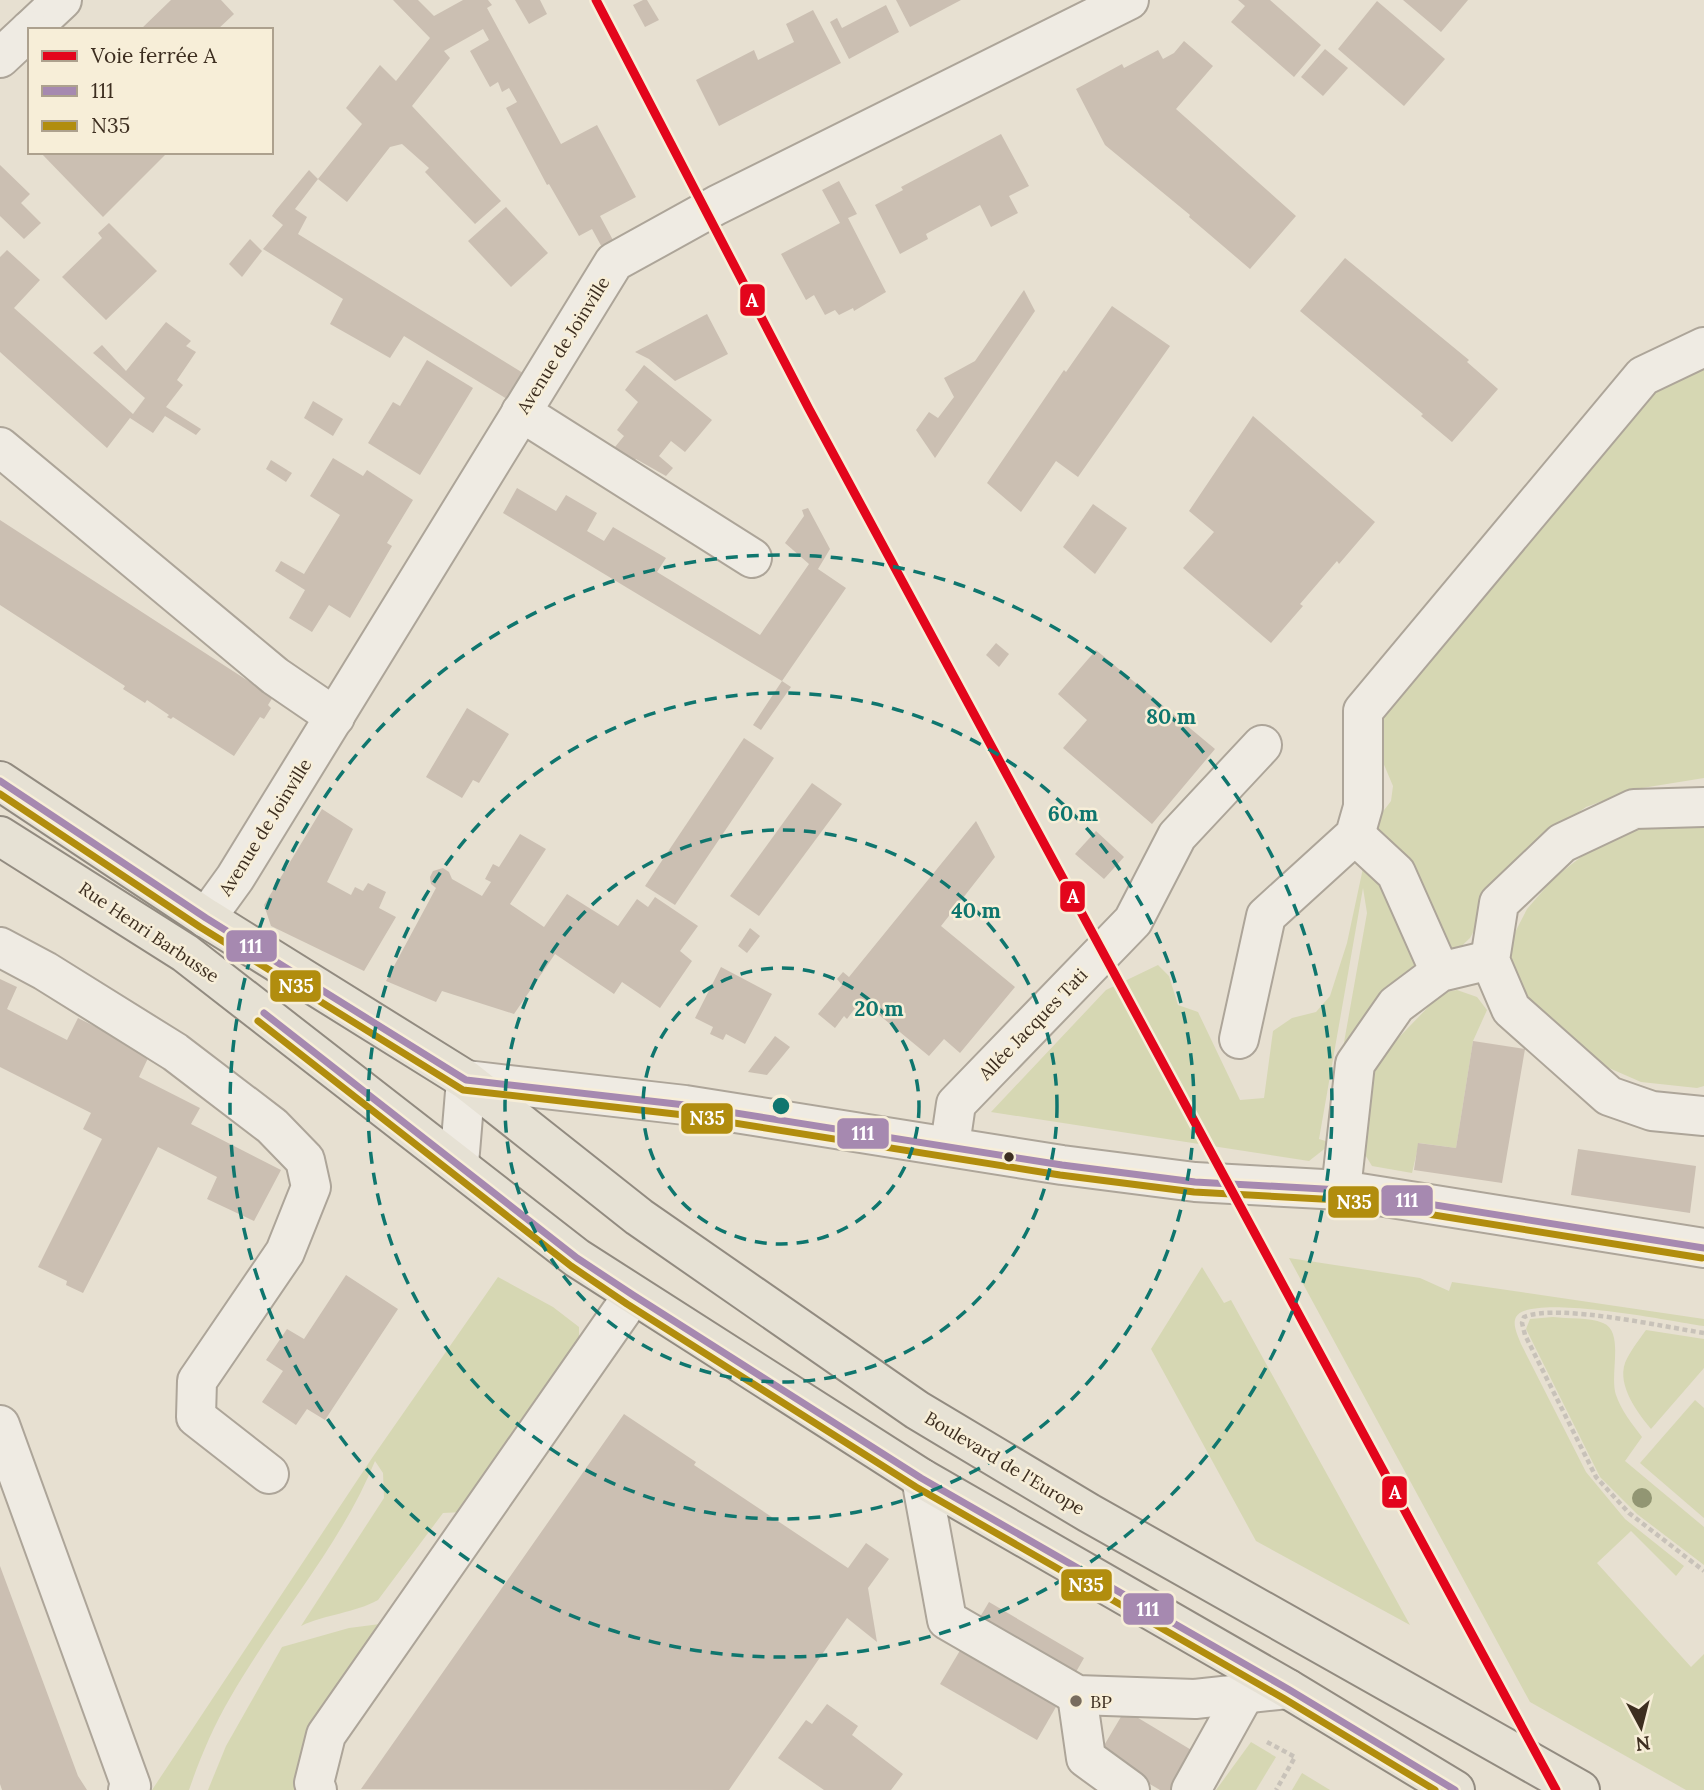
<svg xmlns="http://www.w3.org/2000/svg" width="1704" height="1790" font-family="Lora,serif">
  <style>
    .green { fill: #d6d7b3 }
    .building { fill: #cbbfb2 }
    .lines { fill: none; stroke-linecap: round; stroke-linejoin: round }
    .minor-casing { stroke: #ada599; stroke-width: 42 }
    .major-casing { stroke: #928b80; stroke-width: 42 }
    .path { stroke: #c8c2b9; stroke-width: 4.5; stroke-dasharray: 5 3.5; stroke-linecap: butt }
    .minor { stroke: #efebe3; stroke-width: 38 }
    .major { stroke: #e6e1d4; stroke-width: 38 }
    .bus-1-casing { stroke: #f7eed8; stroke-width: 12 }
    .bus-2-casing { stroke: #f7eed8; stroke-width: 12 }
    .bus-1 { stroke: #a689b0; stroke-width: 7 }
    .bus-2 { stroke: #b18d0e; stroke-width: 7 }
    .rail-1-casing { stroke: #f7eed8; stroke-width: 14 }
    .rail-1 { stroke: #e3051c; stroke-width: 9 }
    .tree { fill: #929673 }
    .ring { fill: none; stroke: #0f766e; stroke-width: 3.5; stroke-dasharray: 12 9 }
    .bus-dot { fill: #3d2e20; stroke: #f7eed8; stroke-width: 2.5 }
    .poi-dot { fill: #786c5e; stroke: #f7eed8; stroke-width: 2.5 }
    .labels { text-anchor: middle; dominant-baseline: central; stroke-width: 5; stroke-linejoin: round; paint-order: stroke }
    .street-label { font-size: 18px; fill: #3d2e20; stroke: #f7eed8 }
    .poi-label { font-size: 18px; fill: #3d2e20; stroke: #f7eed8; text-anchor: start }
    .centre { fill: #0f766e; stroke: #f7eed8; stroke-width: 3.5 }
    .ring-label { font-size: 21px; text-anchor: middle; font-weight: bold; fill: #0f766e; stroke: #f7eed8; stroke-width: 5; stroke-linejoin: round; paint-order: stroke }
    .line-badge { stroke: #f7eed8; stroke-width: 2.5 }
    .badge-label { font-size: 19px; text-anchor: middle; font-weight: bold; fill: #fff }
  </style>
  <rect width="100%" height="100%" fill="#e7e0d1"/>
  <g class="green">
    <path d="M1704,367V778L1636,789L1586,807L1543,838L1482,916L1470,938L1451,956L1337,1082L1367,913L1363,888L1319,1139L1332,1143L1309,1161L991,1112L1106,990L1158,965L1169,976L1178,1005L1198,1012L1240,1100L1264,1098L1273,1031L1292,1018L1316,1012L1330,996L1347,943L1372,826L1391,801L1393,786L1377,748L1372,718L1630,403Z"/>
    <path d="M1651,821L1704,824V1086L1697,1088L1641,1082L1593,1061L1513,988L1508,946L1527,909L1554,878L1595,846Z"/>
    <path d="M1457,990L1477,997L1487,1010L1473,1041L1456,1148L1419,1143L1412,1173L1372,1166L1361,1148L1372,1074L1378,1059L1436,999L1446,992Z"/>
    <path d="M1289,1258L1420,1278L1449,1291L1452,1282L1704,1319V1326C1676,1322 1529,1292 1516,1317C1512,1325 1518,1336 1521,1344L1586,1472L1625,1519L1684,1566L1676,1576L1631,1531L1597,1563L1691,1667L1704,1654V1790H1686L1530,1702Z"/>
    <path d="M1202,1267L1224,1303L1231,1300L1410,1625L1256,1541L1151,1349Z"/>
    <path d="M498,1277L553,1307L579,1327V1348L463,1512L443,1513L378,1600C355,1613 326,1614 301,1626L384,1498L383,1473L375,1461C340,1547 276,1617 230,1698C213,1727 200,1758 189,1790H152L372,1458Z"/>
    <path d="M1553,1317C1568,1319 1589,1317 1603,1323C1625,1332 1609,1375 1616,1395C1621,1410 1632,1424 1642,1437L1625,1461L1704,1527V1565L1637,1514L1600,1477L1526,1329L1530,1319Z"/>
    <path d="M1646,1330L1704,1339V1368L1651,1429C1638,1413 1617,1386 1625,1363C1630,1351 1639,1340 1646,1330Z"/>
    <path d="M1695,1400L1704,1408V1518L1640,1463Z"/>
    <path d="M388,1623L304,1790H208L226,1746L282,1647L349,1628Z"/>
    <path d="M1251,1742L1276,1757L1256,1790H1216Z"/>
    <path d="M1302,1773L1330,1790H1292Z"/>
  </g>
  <g class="building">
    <path d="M171,0H221L234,14L217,30H140Z"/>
    <path d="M393,0H418L434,16L463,0H488L492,5L487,8L561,144L597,125L636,197L600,216L614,242L604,251L592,229L579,236L549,184L547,185L506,108L517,102L509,88L502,92L498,82L490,87L470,51L489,40L483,29L444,51L450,58L412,106L501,201L475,224L425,172L429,168L402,144L390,147L347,202L318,179L295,209L307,217L298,234L523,373L507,399L404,336L390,358L330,324L343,299L263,249L283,225L272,216L276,210L309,170L318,179L362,124L346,108L380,65L396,81L430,38Z"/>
    <path d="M515,0H540L547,14L529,24Z"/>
    <path d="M643,0H647L659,20L645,27L633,5Z"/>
    <path d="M896,0H961L910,27Z"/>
    <path d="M1238,0H1270L1321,45L1294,77L1231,22L1245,6Z"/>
    <path d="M1403,0H1468L1441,32Z"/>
    <path d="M1377,1L1445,59L1404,106L1338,49Z"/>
    <path d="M886,5L899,32L849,59L830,22L837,18L842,28Z"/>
    <path d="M813,10L841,63L719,126L696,80L754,50L758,60L794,42L786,24Z"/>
    <path d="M1184,41L1213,66L1176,109L1296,216L1250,269L1189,217L1190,215L1105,145L1076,89L1122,64L1124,68L1158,50L1163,59L1174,53Z"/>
    <path d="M1325,49L1348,68L1323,96L1301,77Z"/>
    <path d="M1001,134L1029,186L1009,196L1018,213L991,227L980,205L926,234L928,239L900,254L875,205L903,190L901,187Z"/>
    <path d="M40,152H164L166,154L103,217Z"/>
    <path d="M0,165L30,194L21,203L41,223L24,239L0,216Z"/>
    <path d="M839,181L857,214L848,218L886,292L854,311L853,308L839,315L835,310L825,315L814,295L806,300L781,254L840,223L822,190Z"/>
    <path d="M506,207L548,253L511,287L468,241Z"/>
    <path d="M109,223L157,271L106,320L62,277L102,238L98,233Z"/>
    <path d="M250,239L262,251L242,277L229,264Z"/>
    <path d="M7,250L40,280L14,308L133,414L145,398L93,353L102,345L126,371L166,322L191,341L186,346L196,352L177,380L183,385L166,407L201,429L196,435L165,416L153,433L130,418L107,448L0,352V257Z"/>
    <path d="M1345,258L1469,360L1467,362L1498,389L1452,442L1421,416L1423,414L1300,311Z"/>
    <path d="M1024,290L1035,311L935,458L916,430L929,412L938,418L954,397L944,378L975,361Z"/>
    <path d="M1112,306L1170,346L1078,477L1056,461L1021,512L987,483L1064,370L1066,372Z"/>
    <path d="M707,314L728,354L675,381L649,359L635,352Z"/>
    <path d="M427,360L473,388L420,475L368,443L393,402L400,406Z"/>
    <path d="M644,365L712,420L685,452L671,441L659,456L673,468L666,476L636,459L633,462L615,447L624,436L617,430L638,402L625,390Z"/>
    <path d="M313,401L343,419L333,436L304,418Z"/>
    <path d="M1253,416L1375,522L1339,564L1337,561L1300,604L1303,606L1271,643L1183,568L1214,532L1189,511Z"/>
    <path d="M333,458L363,476L367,470L413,500L387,543L392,546L350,618L329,605L312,632L289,618L305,590L275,571L281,561L304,574L340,515L310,496Z"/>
    <path d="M271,460L292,473L286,482L266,469Z"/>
    <path d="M517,488L556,511L566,495L597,513L587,531L604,541L613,527L666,558L657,572L760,635L809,564L785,543L804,516L802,510L808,508L830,549L818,569L846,588L782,681L791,687L761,730L753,725L782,681L503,513Z"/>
    <path d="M1093,504L1127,528L1095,574L1063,547Z"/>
    <path d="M0,520L273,697L268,705L271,708L264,719L260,717L234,756L173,717L171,719L167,717L169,715L147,700L145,703L123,689L125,686L0,605Z"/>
    <path d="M996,643L1009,654L999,667L986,655Z"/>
    <path d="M1096,650L1215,749L1152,824L1063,748L1087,720L1058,694Z"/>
    <path d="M467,708L509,734L479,783L473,780L462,798L426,777Z"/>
    <path d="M744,738L774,758L675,905L645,886Z"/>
    <path d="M812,783L842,804L759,916L730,896Z"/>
    <path d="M322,809L353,829L327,882L351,895L355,887L363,891L368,883L386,892L379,908L396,917L364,971L271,926L264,905Z"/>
    <path d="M976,821L995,857L941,926L1015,987L960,1053L944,1039L929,1056L861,1000L847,1019L844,1016L835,1028L818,1014L842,985L837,979L843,972L849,977Z"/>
    <path d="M1096,831L1124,857L1104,879L1075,854Z"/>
    <path d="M520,834L546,849L510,904L544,927L567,894L618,926L637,899L648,907L655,897L698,926L680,951L692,961L660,1008L622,982L614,994L555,954L514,1014L442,991L436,1002L386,981L436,888L431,884L430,877L433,871L443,868L449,872L452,879L482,896L491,882L485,879L493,864L499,867Z"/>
    <path d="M750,928L760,936L747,953L738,946Z"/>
    <path d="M721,967L772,994L745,1044L726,1034L723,1040L710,1034L713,1027L695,1018Z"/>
    <path d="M0,979L17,987L7,1009L67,1040L78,1018L150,1054L139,1077L200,1108L191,1124L281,1170L254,1221L207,1199L217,1177L158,1147L83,1293L66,1285L67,1281L38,1267L102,1139L83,1129L91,1113L0,1067Z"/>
    <path d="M775,1036L790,1047L767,1075L748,1072Z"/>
    <path d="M1473,1041L1525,1049L1502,1183L1414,1170L1418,1143L1456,1148Z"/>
    <path d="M1578,1149L1696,1166L1690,1213L1571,1195Z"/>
    <path d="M346,1275L398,1309L325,1420L307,1409L296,1425L262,1402L283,1371L266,1360L287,1329L304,1339Z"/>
    <path d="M624,1414L696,1462L694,1465L848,1568L866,1543L889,1559L868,1588L877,1642L847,1618L729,1790L361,1789Z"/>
    <path d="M0,1566L78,1776L87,1790H2L0,1784Z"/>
    <path d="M989,1602L1084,1658L1037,1740L940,1684Z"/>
    <path d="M827,1704L858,1726L852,1735L903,1774L891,1790H824L778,1758L806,1720L812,1724Z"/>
    <path d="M1125,1710L1193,1751L1170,1790H1160L1099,1754Z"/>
  </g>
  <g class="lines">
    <defs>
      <g id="minor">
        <path d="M30,30L62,0"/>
        <path d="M0,58L30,30"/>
        <path d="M521,412L752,558"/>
        <path d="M0,447L275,676L335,717"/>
        <path d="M1704,807L1634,809L1562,843L1499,903L1490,960L1511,1009L1609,1096L1652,1111L1704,1116"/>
        <path d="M1355,835L1396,873L1440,972"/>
        <path d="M206,918L235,878L614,262L717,205L1129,0"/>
        <path d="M0,947L45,971L175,1052L272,1126L305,1160L311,1187L285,1252L197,1381L196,1417L269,1474"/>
        <path d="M1239,1039L1266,916L1355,835L1363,807V711L1643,376L1704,347"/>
        <path d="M950,1145L956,1104L1133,921L1177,836L1262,745"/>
        <path d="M459,1164L466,1080L685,1105L1062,1165L1195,1182L1341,1190L1704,1248"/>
        <path d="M1341,1190L1355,1064L1396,1005L1440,972L1490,960"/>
        <path d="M0,1425L131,1786L128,1790"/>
        <path d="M921,1478L947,1620L1077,1695L1195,1699L1288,1689"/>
        <path d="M1077,1695L1086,1758L1130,1790"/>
        <path d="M317,1790L314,1783L326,1735L633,1295"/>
        <path d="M1191,1790L1245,1693"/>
      </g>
      <g id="major">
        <path d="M0,781L206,918L466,1080L639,1217L917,1410L1089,1513L1580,1790"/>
        <path d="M0,836L185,953L577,1258L921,1478L1288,1689L1455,1790"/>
      </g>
    </defs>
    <use href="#minor" class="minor-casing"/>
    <use href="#major" class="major-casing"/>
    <g class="path">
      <path d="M1704,1333C1664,1327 1558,1303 1524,1317L1522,1323L1525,1335L1596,1477L1629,1513L1704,1571"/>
      <path d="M1267,1742L1295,1757L1276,1790"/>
    </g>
    <use href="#minor" class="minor"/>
    <use href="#major" class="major"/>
    <defs>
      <g id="bus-1">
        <path d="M0,781L206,918L466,1080L685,1105L1062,1165L1195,1182L1341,1190L1704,1248"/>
        <path d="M264,1013L577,1258L633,1295L921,1478L1288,1689L1455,1790"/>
      </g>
      <g id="bus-2">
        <path d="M0,794L200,927L463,1090L684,1115L1060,1175L1194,1192L1340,1200L1702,1258"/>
        <path d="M258,1021L571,1266L627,1304L916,1487L1283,1698L1435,1790"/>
      </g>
    </defs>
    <use href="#bus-1" class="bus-1-casing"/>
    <use href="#bus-2" class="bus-2-casing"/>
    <use href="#bus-1" class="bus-1"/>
    <use href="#bus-2" class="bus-2"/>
    <defs>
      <path id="rail-1" d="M596,0L809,409L1556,1790"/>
    </defs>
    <use href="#rail-1" class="rail-1-casing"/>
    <use href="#rail-1" class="rail-1"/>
  </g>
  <circle class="tree" cx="1642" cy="1498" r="10"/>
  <g class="ring">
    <circle cx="781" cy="1106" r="138"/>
    <circle cx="781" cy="1106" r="276"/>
    <circle cx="781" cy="1106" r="413"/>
    <circle cx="781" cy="1106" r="551"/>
  </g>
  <circle class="bus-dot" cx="1009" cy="1157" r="6"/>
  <circle class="poi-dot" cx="1076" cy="1701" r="7"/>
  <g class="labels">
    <g class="street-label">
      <text transform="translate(563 345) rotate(-58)">Avenue de Joinville</text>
      <text transform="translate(265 827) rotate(-58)">Avenue de Joinville</text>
      <text transform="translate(149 932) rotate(34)">Rue Henri Barbusse</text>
      <text transform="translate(1033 1024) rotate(-46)">Allée Jacques Tati</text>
      <text transform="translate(1005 1463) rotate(31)">Boulevard de l'Europe</text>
    </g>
    <g class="poi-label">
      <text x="1090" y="1701">BP</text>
    </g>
  </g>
  <circle cx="781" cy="1106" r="10" class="centre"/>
  <g class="ring-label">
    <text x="1171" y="724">80 m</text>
    <text x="1073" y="821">60 m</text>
    <text x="976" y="918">40 m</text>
    <text x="879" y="1016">20 m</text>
  </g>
  <g class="line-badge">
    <rect x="739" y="283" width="27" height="34" rx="7" fill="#e3051c"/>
    <rect x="1059" y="880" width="27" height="33" rx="7" fill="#e3051c"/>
    <rect x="225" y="929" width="53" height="34" rx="7" fill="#a689b0"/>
    <rect x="269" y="969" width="53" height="34" rx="7" fill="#b18d0e"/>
    <rect x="680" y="1102" width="54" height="33" rx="7" fill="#b18d0e"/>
    <rect x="836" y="1117" width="54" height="33" rx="7" fill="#a689b0"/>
    <rect x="1380" y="1184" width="54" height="33" rx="7" fill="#a689b0"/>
    <rect x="1327" y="1185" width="53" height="34" rx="7" fill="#b18d0e"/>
    <rect x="1381" y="1475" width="27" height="34" rx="7" fill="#e3051c"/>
    <rect x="1060" y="1568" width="53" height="34" rx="7" fill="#b18d0e"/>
    <rect x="1122" y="1592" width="53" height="34" rx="7" fill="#a689b0"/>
  </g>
  <g class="badge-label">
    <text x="752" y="307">A</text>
    <text x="1073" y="903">A</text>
    <text x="251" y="953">111</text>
    <text x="296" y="993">N35</text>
    <text x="707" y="1125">N35</text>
    <text x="863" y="1140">111</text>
    <text x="1407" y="1207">111</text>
    <text x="1354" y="1209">N35</text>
    <text x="1395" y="1499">A</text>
    <text x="1086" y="1592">N35</text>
    <text x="1148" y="1616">111</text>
  </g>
  <rect x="28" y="28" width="245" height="126" fill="#f7eed8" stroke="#ada18e" stroke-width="2"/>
  <rect x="42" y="51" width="35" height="10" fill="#e3051c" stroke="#ada18e" stroke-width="2"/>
  <text x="91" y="63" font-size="21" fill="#3d2e20">Voie ferrée A</text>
  <rect x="42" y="86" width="35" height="10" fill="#a689b0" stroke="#ada18e" stroke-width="2"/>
  <text x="91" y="98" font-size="21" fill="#3d2e20">111</text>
  <rect x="42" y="121" width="35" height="10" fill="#b18d0e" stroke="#ada18e" stroke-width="2"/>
  <text x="91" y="133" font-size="21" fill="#3d2e20">N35</text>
  <g transform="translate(1641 1727) rotate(173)" stroke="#f7eed8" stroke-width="5" paint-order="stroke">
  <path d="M0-5L12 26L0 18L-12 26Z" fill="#3d2e20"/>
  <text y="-10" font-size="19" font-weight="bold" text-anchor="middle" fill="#3d2e20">N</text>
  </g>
</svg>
